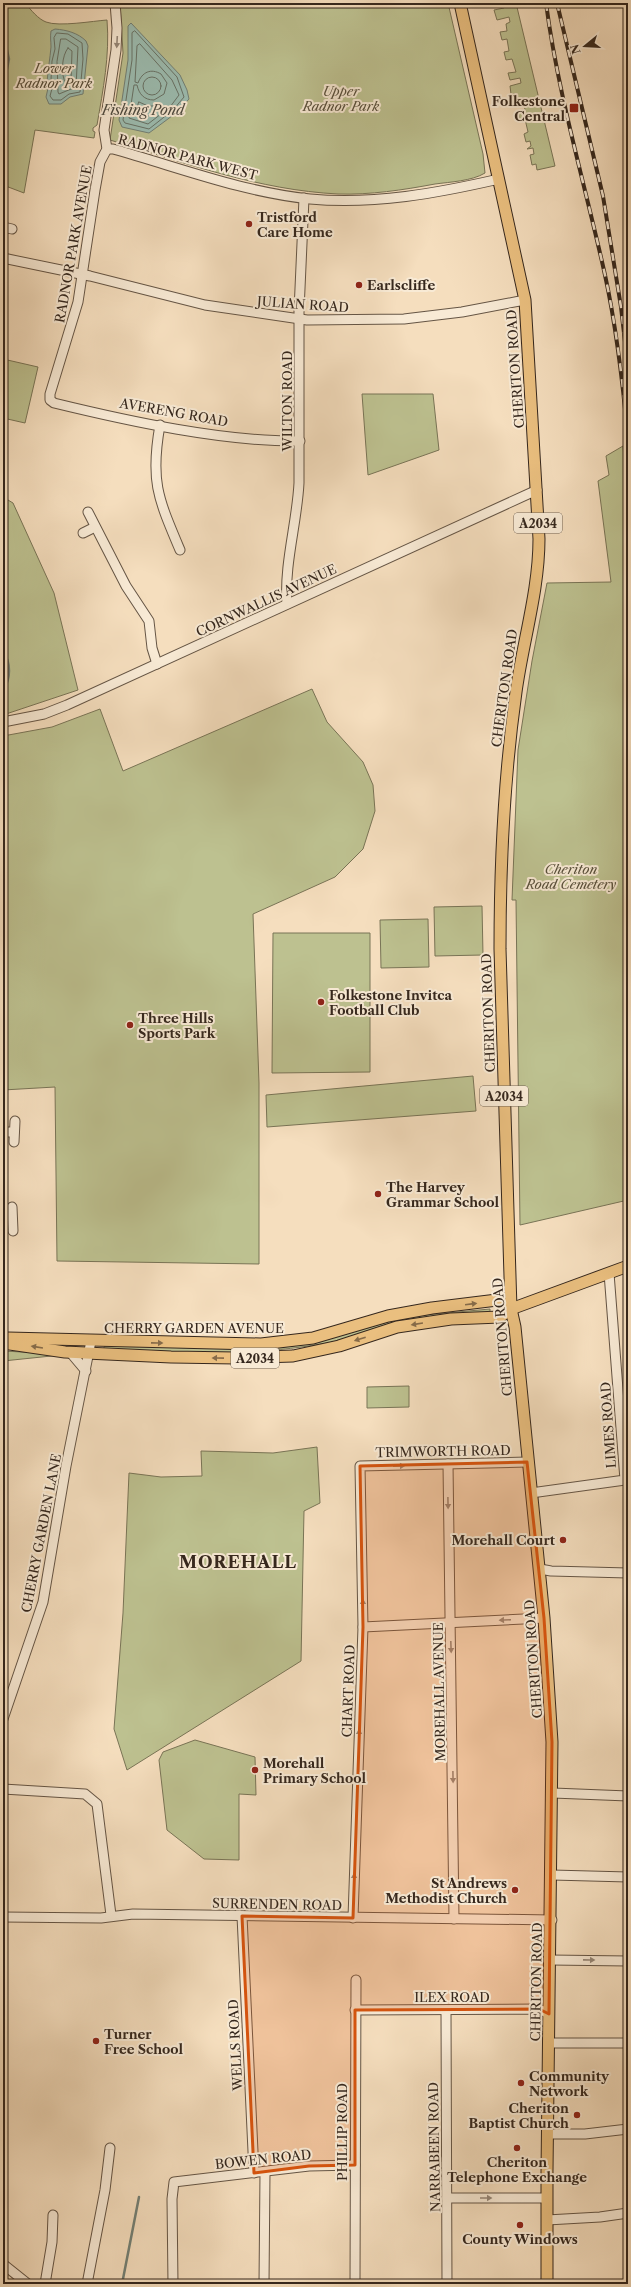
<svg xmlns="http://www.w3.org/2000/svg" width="631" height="2287" font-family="'Libre Caslon Text',serif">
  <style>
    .green { fill: #bdc190; stroke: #797456 }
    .water { fill: #9cbcb0; stroke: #738075 }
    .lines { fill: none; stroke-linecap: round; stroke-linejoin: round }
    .shore { stroke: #687266; stroke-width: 1 }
    .stream { stroke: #738075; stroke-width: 2.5 }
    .minor-casing { stroke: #655545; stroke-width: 11 }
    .major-casing { stroke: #35271d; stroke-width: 13 }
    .minor { stroke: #f8ead5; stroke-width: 9 }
    .major { stroke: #eabf7f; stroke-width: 11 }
    .rail-casing { stroke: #35271d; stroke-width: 4 }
    .rail { stroke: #f8ead5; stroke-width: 2.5; stroke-dasharray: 8; stroke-linecap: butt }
    .oneway { fill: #968879 }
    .oneway2 { fill: #866b49 }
    .marked { fill: #d6540e; fill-opacity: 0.2; stroke: #d6540e; stroke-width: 3; stroke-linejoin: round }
    .poi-dot { fill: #8f2418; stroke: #f8ead5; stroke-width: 1.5 }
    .labels { text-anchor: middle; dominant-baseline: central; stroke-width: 4; stroke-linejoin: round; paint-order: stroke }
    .shield { fill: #f8ead5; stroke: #706254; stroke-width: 1 }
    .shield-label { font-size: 12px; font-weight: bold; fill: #35271d }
    .park-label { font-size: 13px; font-style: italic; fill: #574e3a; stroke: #f8ead5 }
    .poi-label { font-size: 13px; font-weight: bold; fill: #35271d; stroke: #f8ead5; text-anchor: start }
    .street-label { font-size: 13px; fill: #35271d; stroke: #f8ead5 }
    .water-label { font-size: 14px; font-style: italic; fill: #4f4c42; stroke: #f8ead5 }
    .district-label { font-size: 17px; font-weight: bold; letter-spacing: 1px; fill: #35271d; stroke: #f8ead5 }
  </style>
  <rect width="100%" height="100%" fill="#f5debe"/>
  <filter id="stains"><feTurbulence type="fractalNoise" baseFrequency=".005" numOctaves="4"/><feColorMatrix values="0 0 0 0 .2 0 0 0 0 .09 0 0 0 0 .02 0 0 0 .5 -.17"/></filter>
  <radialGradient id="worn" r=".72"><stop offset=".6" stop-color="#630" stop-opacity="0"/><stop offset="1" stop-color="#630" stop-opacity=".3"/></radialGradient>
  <g class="green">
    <path d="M3,3H25C31,10 38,19 46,22C59,27 93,21 107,20C110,55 103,90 97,125L93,128V131L95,132L94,138L35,130L24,193L3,185Z"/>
    <path d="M120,3H448L483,154L485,173C472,181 450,182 435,184C403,190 370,195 338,194C259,190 185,163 110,140L123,53Z"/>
    <path d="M504,3H516L555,166L537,170L536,164L532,165L530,155L534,154L533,148L527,149L531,146L530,141L526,142L524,134L528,132L525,119L520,120L518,111L525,110L524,103L515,105V94H511L510,86L521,83L520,78L510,80L508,73L516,72L512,59L506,60L504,52L509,51L507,39L502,40L500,32L507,31L506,24L510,22L509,17L497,20L494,10L504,8Z"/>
    <path d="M3,359L38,367L25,423L3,418Z"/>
    <path d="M362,394H433L439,450L368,475Z"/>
    <path d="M623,446L628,503V1200L520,1225L516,900H512L518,750L532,661L547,583L611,582L598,481L609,475L606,456Z"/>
    <path d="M3,497L13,503L54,593L78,690L3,715Z"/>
    <path d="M312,689L327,722L363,762L373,785L375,811L363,849L335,877L253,914L259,1083V1264L57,1261L55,1087L3,1090V736L52,727L100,709L123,771Z"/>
    <path d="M482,906L483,955L435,956L434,907Z"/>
    <path d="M428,919L429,967L381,968L380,920Z"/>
    <path d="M273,933H370V1072L272,1073Z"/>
    <path d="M473,1076L476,1111L267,1127L266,1095Z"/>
    <path d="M490,1309V1313C463,1318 279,1355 269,1349L314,1343L403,1317Z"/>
    <path d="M105,1346L247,1349L249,1352L248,1354L243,1355L103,1349Z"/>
    <path d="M3,1351L60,1354L61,1355L3,1361Z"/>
    <path d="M409,1386V1407L367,1408V1387Z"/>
    <path d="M317,1447L320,1503L304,1511L301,1661L127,1770L114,1729L123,1613L129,1473L161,1477L202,1476L201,1451L273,1453Z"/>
    <path d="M195,1740L255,1757L256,1795L239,1794V1860L204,1859L167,1830L159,1760L163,1752Z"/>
  </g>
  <g class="water">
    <path d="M131,23L180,75L187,90L189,99L176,113L149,133L122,127L119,120L128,60V26Z"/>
    <path d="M55,29C67,30 78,33 86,41L88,46L83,94L70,97L61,104H49L46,97L49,84L47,82C48,70 50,58 51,47C51,41 50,37 51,31Z"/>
  </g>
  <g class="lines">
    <g class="shore">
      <path d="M135,31L177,77L184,97L173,110L149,129L125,123L123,120L132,60V33Z"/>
      <path d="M57,33L68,34L82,43L83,59L80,92L69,94L61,100H53L50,96L53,85L51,80L52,61L55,49L54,38Z"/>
      <path d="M61,39H66L78,47L76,87L59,94L58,92L57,62Z"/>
      <path d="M140,44L172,80L179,95L170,107L148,124L129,118L134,85H137C139,94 144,100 154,100L164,94L167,83L161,74C151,68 142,72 138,83L135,82L137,46Z"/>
      <path d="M68,48L72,51L71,81L66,83C60,75 62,55 68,48Z"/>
      <circle cx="152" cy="86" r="9"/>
      <path d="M139,102L148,106H156L158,109L147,117L137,115L136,113Z"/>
    </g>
    <g class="stream">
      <path d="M3,33L9,59L3,88"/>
      <path d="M3,97V105"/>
      <path d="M3,651C11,663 11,678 3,691"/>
      <path d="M122,2284L139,2197"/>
    </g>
    <defs>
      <g id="minor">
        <path d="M115,3L117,28L116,50L104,130L107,149L100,162L95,190L78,302L50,394V400L54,403C128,421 224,442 300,441"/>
        <path d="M107,149H113C178,167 242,192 310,199C374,205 438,193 499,179"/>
        <path d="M3,227L12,229"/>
        <path d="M3,258L90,276L205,305L307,320L404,319L462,312L525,300"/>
        <path d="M160,425C150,481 158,498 180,550"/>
        <path d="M88,512L126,586L149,621L152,648L157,664"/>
        <path d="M83,533L95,527"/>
        <path d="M287,604C284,564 297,523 299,483V311L304,198"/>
        <path d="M3,722L44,714L67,705L537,490"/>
        <path d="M3,1132H14"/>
        <path d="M14,1142L15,1121"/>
        <path d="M12,1207L13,1231"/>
        <path d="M70,1352L86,1371"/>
        <path d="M448,1464L454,1919"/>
        <path d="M531,1493L625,1480L609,1273"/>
        <path d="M540,1569L551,1571L628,1573"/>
        <path d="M363,1627L544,1618"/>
        <path d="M3,1719L43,1602L66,1466L91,1341"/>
        <path d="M3,1789L85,1794L97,1804L111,1915"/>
        <path d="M553,1793L628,1796"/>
        <path d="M552,1875L628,1877"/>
        <path d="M242,1916L254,2173"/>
        <path d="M3,1917L101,1918L133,1914L552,1920"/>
        <path d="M353,1918L363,1627L360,1466L527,1462"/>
        <path d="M550,1960L628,1961"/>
        <path d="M355,2010L539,2009L549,2014"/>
        <path d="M446,2010L447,2284"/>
        <path d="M548,2043H628"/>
        <path d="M547,2134H585L628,2129"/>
        <path d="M447,2198H547"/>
        <path d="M547,2220L600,2217L628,2213"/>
        <path d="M3,2264L28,2284"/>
        <path d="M45,2284L52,2242L53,2215"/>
        <path d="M87,2284L105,2190L110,2148"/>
        <path d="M173,2284L172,2199L174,2182L309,2166L355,2165"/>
        <path d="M264,2284L265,2172"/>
        <path d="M355,2284L356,1980"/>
      </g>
      <g id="major">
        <path d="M460,3L525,300L539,539C539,590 523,641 516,692C504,777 500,863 500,949L511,1309L515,1327L544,1618L552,1742L547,2172V2284"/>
        <path d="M8,1338L261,1344L313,1338L388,1316L432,1308L497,1300L511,1309"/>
        <path d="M3,1343L65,1352L171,1357L236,1358L293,1356L339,1346L397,1327L451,1319L500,1317L511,1309L628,1266"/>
      </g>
    </defs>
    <use href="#minor" class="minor-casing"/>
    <use href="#major" class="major-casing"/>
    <use href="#minor" class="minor"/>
    <use href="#major" class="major"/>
    <defs>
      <g id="rail">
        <path d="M546,3C558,95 585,184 605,275C617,330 623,384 628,440"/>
        <path d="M557,3L603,196L621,307L628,368"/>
      </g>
    </defs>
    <use href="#rail" class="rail-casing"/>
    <use href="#rail" class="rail"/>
  </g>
  <defs><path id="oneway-solid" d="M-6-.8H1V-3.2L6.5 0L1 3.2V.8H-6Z"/></defs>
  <g class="oneway">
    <use href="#oneway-solid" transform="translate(117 42) rotate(93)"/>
    <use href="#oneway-solid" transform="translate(399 1466) rotate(-2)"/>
    <use href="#oneway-solid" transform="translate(448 1503) rotate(89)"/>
    <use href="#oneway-solid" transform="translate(363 1605) rotate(-91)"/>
    <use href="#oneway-solid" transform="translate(505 1620) rotate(177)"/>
    <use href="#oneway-solid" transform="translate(451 1647) rotate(88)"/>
    <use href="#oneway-solid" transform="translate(359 1735) rotate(-88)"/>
    <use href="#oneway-solid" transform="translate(453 1777) rotate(89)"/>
    <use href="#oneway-solid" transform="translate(354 1879) rotate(-88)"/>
    <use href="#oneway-solid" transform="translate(589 1960) rotate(1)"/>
    <use href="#oneway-solid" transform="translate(486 2198)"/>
  </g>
  <g class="oneway2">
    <use href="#oneway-solid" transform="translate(471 1304) rotate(-7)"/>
    <use href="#oneway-solid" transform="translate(417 1324) rotate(171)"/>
    <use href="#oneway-solid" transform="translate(360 1339) rotate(162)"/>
    <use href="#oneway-solid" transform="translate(157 1343) rotate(1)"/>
    <use href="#oneway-solid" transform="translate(37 1347) rotate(-171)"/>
    <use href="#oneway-solid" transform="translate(218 1358) rotate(-179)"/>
  </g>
  <path class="marked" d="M527,1462L544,1618L552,1742L549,2014L539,2009L355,2010V2165L309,2166L254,2173L242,1916L353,1918L363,1627L360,1466Z"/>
  <g class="poi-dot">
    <rect x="569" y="103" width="10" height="10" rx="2"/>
    <circle cx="249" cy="224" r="4"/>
    <circle cx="359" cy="285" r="4"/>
    <circle cx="321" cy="1002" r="4"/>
    <circle cx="130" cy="1025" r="4"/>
    <circle cx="378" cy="1194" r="4"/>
    <circle cx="563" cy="1540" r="4"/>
    <circle cx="255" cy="1770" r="4"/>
    <circle cx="515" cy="1890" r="4"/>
    <circle cx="96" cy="2041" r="4"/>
    <circle cx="521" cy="2083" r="4"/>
    <circle cx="577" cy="2115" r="4"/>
    <circle cx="517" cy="2148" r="4"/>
    <circle cx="520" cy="2225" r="4"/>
  </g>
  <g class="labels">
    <g class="shield">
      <rect x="514" y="513" width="48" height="20" rx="3"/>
      <rect x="480" y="1086" width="48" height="20" rx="3"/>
      <rect x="231" y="1348" width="48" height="20" rx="3"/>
    </g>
    <g class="shield-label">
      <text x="538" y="523">A2034</text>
      <text x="504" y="1096">A2034</text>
      <text x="255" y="1358">A2034</text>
    </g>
    <g class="park-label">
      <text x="54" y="68">Lower<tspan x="54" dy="15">Radnor Park</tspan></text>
      <text x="341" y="91">Upper<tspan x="341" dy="15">Radnor Park</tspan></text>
      <text x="571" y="869">Cheriton<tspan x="571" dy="15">Road Cemetery</tspan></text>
    </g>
    <g class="poi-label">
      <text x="565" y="101" text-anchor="end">Folkestone<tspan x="565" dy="15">Central</tspan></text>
      <text x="257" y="217">Tristford<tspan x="257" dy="15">Care Home</tspan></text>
      <text x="367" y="285">Earlscliffe</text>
      <text x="329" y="995">Folkestone Invitca<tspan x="329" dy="15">Football Club</tspan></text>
      <text x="138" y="1018">Three Hills<tspan x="138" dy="15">Sports Park</tspan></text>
      <text x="386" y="1187">The Harvey<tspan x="386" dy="15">Grammar School</tspan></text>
      <text x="555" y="1540" text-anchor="end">Morehall Court</text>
      <text x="263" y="1763">Morehall<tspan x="263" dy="15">Primary School</tspan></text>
      <text x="507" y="1883" text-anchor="end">St Andrews<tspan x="507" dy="15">Methodist Church</tspan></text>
      <text x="104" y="2034">Turner<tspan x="104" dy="15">Free School</tspan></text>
      <text x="529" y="2076">Community<tspan x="529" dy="15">Network</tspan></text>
      <text x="569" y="2108" text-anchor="end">Cheriton<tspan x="569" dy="15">Baptist Church</tspan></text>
      <text x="517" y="2162" text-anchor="middle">Cheriton<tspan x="517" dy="15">Telephone Exchange</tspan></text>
      <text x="520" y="2239" text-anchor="middle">County Windows</text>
    </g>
    <g class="street-label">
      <text transform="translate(188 157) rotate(15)">RADNOR PARK WEST</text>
      <text transform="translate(73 244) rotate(-80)">RADNOR PARK AVENUE</text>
      <text transform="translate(303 304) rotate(4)">JULIAN ROAD</text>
      <text transform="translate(515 369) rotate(-94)">CHERITON ROAD</text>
      <text transform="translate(287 401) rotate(-90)">WILTON ROAD</text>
      <text transform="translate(174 412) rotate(10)">AVERENG ROAD</text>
      <text transform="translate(266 600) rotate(-25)">CORNWALLIS AVENUE</text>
      <text transform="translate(504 688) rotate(-82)">CHERITON ROAD</text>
      <text transform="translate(488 1013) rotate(-92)">CHERITON ROAD</text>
      <text x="194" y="1328">CHERRY GARDEN AVENUE</text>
      <text transform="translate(502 1337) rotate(-95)">CHERITON ROAD</text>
      <text transform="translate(608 1425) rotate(-94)">LIMES ROAD</text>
      <text transform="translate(443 1451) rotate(-1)">TRIMWORTH ROAD</text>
      <text transform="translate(41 1533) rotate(-79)">CHERRY GARDEN LANE</text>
      <text transform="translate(533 1659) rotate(-94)">CHERITON ROAD</text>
      <text transform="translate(348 1691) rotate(-88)">CHART ROAD</text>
      <text transform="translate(439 1692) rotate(-91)">MOREHALL AVENUE</text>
      <text transform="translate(277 1904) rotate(1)">SURRENDEN ROAD</text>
      <text transform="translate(536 1982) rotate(-89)">CHERITON ROAD</text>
      <text x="452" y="1997">ILEX ROAD</text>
      <text transform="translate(235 2045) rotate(-93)">WELLS ROAD</text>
      <text transform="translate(342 2132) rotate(-90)">PHILLIP ROAD</text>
      <text transform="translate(434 2147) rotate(-91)">NARRABEEN ROAD</text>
      <text transform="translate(263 2159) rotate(-6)">BOWEN ROAD</text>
    </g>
    <g class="water-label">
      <text x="143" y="110">Fishing Pond</text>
    </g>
    <g class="district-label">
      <text x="238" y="1562">MOREHALL</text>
    </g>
  </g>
  <rect width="631" height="2287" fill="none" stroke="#f5debe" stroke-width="16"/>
  <rect x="4" y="4" width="623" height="2279" fill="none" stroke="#35271d" stroke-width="2"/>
  <rect x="8" y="8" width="615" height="2271" fill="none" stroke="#35271d"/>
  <g transform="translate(585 46) rotate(252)" stroke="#f8ead5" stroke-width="3" paint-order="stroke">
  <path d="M0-3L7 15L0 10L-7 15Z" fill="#35271d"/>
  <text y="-6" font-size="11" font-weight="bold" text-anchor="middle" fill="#35271d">N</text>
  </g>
  <rect width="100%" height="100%" filter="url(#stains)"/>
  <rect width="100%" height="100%" fill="url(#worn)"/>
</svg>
